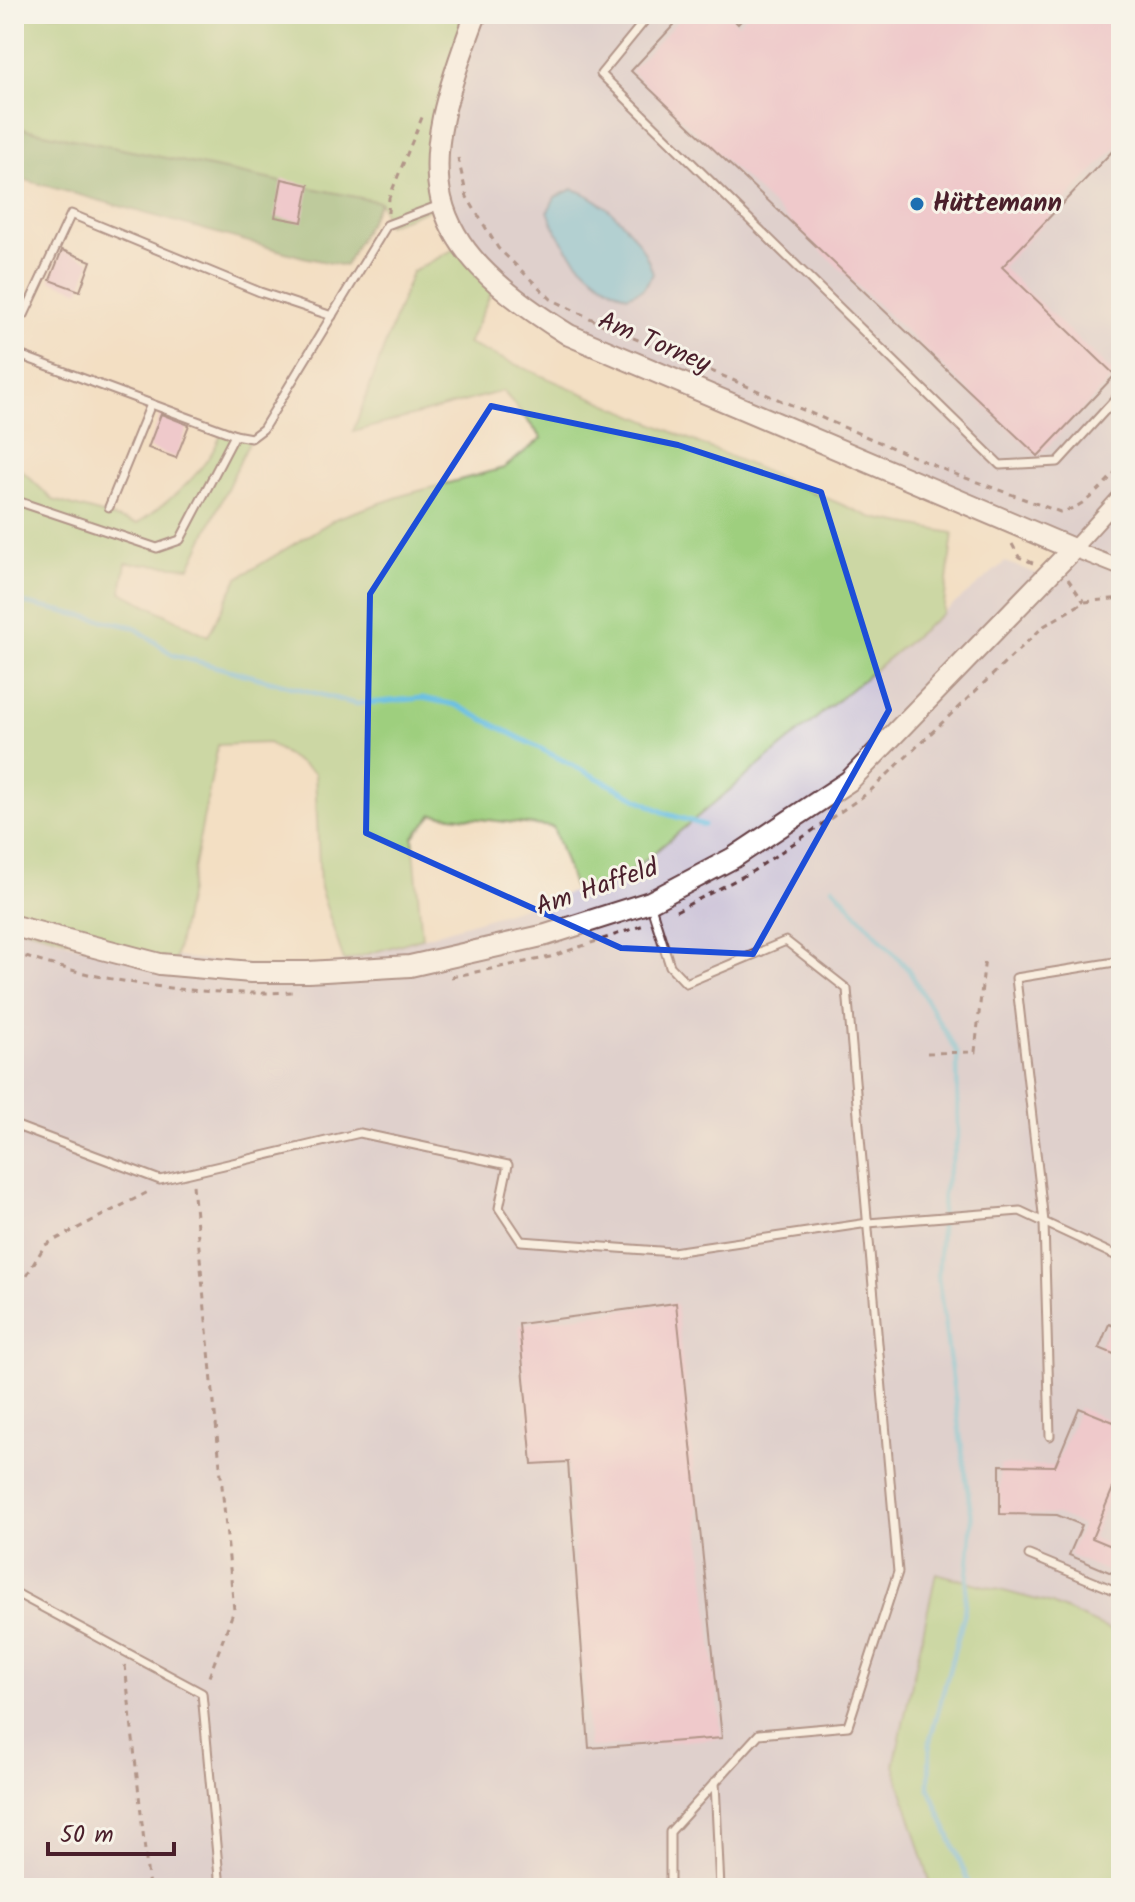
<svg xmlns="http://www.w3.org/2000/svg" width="1135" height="1902" font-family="Kalam,sans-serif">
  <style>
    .industrial { fill: #c8bfd8 }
    .green { fill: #9ecf7e; stroke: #747754; stroke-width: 2 }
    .forest { fill: #7eb26d; stroke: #64684c; stroke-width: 2 }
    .water { fill: #66bee3; stroke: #586e87; stroke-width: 2 }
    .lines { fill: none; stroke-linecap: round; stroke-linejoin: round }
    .stream { stroke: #66bee3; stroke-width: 5 }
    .building { fill: #eaafd5 }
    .lane-casing { stroke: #633c42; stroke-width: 11 }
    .street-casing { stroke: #633c42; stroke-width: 18 }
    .secondary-casing { stroke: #633c42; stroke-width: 24 }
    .path { stroke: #633c42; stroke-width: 3; stroke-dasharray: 6 6; stroke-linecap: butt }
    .lane { stroke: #fff; stroke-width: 7 }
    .street { stroke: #fff; stroke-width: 14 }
    .secondary { stroke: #fff; stroke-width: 20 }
    .marked { fill: none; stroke: #1d4ed8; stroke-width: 6; stroke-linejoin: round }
    .poi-dot { fill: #1f6fb2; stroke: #f7f3e8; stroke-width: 3 }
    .labels { text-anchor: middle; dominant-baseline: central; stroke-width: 6; stroke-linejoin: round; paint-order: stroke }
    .poi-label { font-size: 26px; font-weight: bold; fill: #4a1f2b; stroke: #f7f3e8; text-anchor: start }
    .street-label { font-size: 26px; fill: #4a1f2b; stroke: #f7f3e8 }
  </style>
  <rect width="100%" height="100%" fill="#f7f3e8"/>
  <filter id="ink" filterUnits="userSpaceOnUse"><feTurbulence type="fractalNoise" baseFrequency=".0125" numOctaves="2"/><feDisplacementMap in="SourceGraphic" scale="16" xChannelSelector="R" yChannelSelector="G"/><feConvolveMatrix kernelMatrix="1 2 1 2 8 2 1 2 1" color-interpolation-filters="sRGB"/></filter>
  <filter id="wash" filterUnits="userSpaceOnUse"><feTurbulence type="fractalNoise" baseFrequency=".006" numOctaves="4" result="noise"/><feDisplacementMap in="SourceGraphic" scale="32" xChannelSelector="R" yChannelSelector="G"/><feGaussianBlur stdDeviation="1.8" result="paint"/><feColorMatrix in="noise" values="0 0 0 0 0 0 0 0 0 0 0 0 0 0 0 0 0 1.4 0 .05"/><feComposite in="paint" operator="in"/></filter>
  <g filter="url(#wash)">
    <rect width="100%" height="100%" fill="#f3dfc3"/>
    <path class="industrial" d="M476,14H1121V1635L1052,1604L894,1765L932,1888H14V926L80,946L308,972L626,876L1005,562L1046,577L1072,549L569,335L462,245L435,156Z"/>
    <g class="green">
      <path d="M14,14H476L447,91L440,205L387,225L380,202L14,127Z"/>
      <path d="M462,245L496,282L468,344L873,518L953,533L943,613L626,876L576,894L553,827L433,814L413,837L422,938L344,961L320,888L315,773L268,743L218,745L174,966L14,926V463L53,500L137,524C172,499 207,472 223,430L251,438L190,567L126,563L121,592L208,636L238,578L337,518L404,495L504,468L542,438L503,391L353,432L412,272Z"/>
      <path d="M936,1573L1052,1604L1121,1635V1888H932L894,1765Z"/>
    </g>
    <path class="forest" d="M14,127L380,202L345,266L303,257L14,177Z"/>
    <path class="water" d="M573,189C608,200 644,240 653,274L643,289L627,296C590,280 560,249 548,211L555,197Z"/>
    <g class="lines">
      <g class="stream">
        <path d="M14,601L134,627L173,655L356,704L423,698L456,705L667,814L704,825"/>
        <path d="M833,887L908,969L957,1052L958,1138L943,1193L938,1277L972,1521L964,1615L930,1740L929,1787L971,1888"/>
      </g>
    </g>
    <g id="blocks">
      <g class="building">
        <path d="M684,14H728L738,24L747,14H1121V142L1002,267L1115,375L1038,456L631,71Z"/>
        <path d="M282,179L309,185L302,222L275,217Z"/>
        <path d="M62,250L91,261L80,291L50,280Z"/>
        <path d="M161,414L189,425L176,458L148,448Z"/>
        <path d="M676,1303L722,1738L589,1748L568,1462L532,1464L519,1324Z"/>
        <path d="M1109,1324L1121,1329V1357L1099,1348Z"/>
        <path d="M1079,1408L1121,1425V1469L1092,1538L1121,1550V1577L1069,1555L1082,1525L1057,1515L1000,1514V1465L1055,1466Z"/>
      </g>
    </g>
  </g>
  <g filter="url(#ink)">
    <use href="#blocks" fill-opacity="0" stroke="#633c42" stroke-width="2"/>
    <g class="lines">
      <defs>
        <g id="lane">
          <path d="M650,14L601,74L1000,465L1058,462L1121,393"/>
          <path d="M24,315L71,214L260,292L332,316"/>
          <path d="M14,353L235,435"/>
          <path d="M14,500L157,548L180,540L235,435L251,438L263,429L387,225L440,205"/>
          <path d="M109,507L151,404"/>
          <path d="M650,903L670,966L686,983L786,941L847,989L898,1572L848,1726L759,1734L670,1832V1888"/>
          <path d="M14,1125L160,1180L360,1133L508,1165L499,1208L521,1241L673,1252L868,1223L1020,1211L1121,1258"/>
          <path d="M1050,1436L1044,1222L1016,978L1121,961"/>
          <path d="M1029,1555L1121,1593"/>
          <path d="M14,1592L202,1693L220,1888"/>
          <path d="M715,1782L720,1888"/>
        </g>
        <path id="street" d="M1121,496L1073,549L1121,568"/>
        <path id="secondary" d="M14,926L160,964L251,972H308L410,966L546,935L650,902L733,858L849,781L1073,549L569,335C413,239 415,174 476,14"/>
      </defs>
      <use href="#lane" class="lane-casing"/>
      <use href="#street" class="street-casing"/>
      <use href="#secondary" class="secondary-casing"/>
      <g class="path">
        <path d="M458,158L467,197L498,248L551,299L612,329L952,473L1060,512C1087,507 1102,486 1121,466"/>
        <path d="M388,213L389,198L423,115"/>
        <path d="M1012,544L1019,557L1035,564"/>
        <path d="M1068,579L1084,602"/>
        <path d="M676,911L753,871L868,793L1044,626L1084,602L1121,598"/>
        <path d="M14,953C102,983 200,997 292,992"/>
        <path d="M451,977L550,957L644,925"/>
        <path d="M927,1053L975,1052L985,957"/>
        <path d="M193,1185L234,1610L207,1682"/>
        <path d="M14,1296L45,1245L152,1190"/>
        <path d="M125,1665L149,1888"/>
      </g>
      <use href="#lane" class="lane"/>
      <use href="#street" class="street"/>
      <use href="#secondary" class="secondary"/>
    </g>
  </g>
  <path d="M0 0H1135V1902H0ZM491,406L678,445L821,492L889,710L753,954L621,948L366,833L370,594Z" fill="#f3dfc3" fill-opacity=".55" fill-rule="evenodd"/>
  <path class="marked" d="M491,406L678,445L821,492L889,710L753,954L621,948L366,833L370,594Z"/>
  <circle class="poi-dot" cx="917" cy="204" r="8"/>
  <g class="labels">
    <g class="poi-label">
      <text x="933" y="204">Hüttemann</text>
    </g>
    <g class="street-label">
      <text transform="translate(654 343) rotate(23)">Am Torney</text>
      <text transform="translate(597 888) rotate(-19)">Am Haffeld</text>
    </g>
  </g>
  <rect width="1135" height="1902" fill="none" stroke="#f7f3e8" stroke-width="48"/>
  <path d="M48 1842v12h126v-12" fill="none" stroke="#4a1f2b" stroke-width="4"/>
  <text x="60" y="1842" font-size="24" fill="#4a1f2b" stroke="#f7f3e8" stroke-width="6" paint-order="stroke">50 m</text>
</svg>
